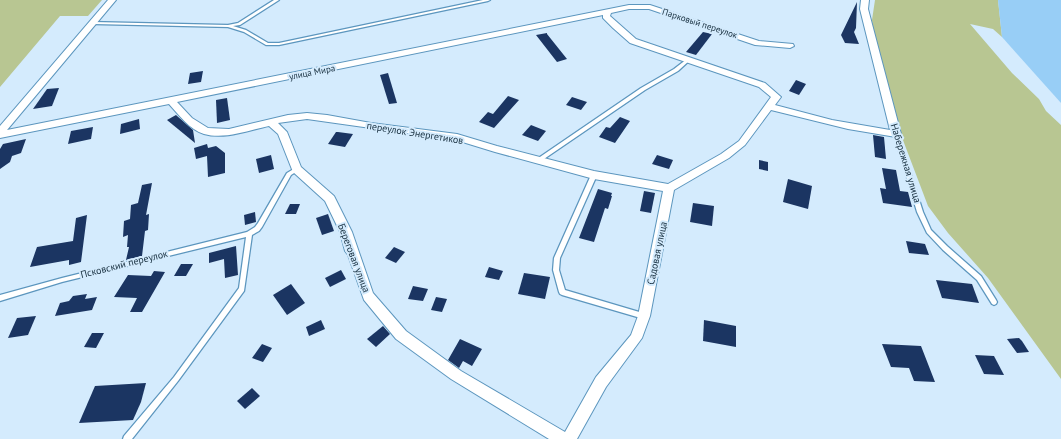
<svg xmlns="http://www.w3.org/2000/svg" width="1061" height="439" font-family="'PT Sans',sans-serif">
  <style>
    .green { fill: #b8c692 }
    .water { fill: #98cef6 }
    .building { fill: #1b3562 }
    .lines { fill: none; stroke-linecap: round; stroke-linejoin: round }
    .service-casing { stroke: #5c96be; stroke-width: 2.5 }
    .minor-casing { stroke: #5c96be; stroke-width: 2 }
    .service { fill: #fff; fill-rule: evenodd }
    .minor { fill: #fff; fill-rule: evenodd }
    .labels { text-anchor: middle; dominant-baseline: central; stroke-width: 4; stroke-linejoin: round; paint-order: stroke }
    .far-street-label { font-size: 9px; fill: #172f3f; stroke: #d4ebfd }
    .street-label { font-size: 10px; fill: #172f3f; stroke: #d4ebfd }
  </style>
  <rect width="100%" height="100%" fill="#d4ebfd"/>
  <g class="green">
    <path d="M0,0H102L88,16H60L0,87Z"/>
    <path d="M875,0H998L1002,37L993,29L970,24L1012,73L1039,99L1046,111L1061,125V379L988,278L948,233L928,206L898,127L874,36L872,20Z"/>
  </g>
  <path class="water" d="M998,0H1061V103L1002,37Z"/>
  <g class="building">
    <path d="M857,2L856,28L854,32L859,44L845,43L841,35Z"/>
    <path d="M703,32L712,34L696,55L686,52Z"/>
    <path d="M547,33V34L567,59L557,62L536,35Z"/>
    <path d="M203,71L201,82L188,84L190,73Z"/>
    <path d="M388,73L397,103L389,104L380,75Z"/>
    <path d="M796,80L806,84L799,95L789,91Z"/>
    <path d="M59,88L52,106L33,109L47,89Z"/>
    <path d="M508,96L519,100L494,128L479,122L488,112L493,114Z"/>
    <path d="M572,97L587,102L581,110L566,105Z"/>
    <path d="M227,98L230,120L217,123L216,100Z"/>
    <path d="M176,115L193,130L195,143L167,120Z"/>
    <path d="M620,117L630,121L615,143L599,137L606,127L610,128Z"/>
    <path d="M139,119L140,129L120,134L121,124Z"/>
    <path d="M531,125L546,131L538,141L522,135Z"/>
    <path d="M93,127L91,139L68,144L71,131Z"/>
    <path d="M336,132H338L353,134L345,147L328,144Z"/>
    <path d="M873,135L884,137L886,159L875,157Z"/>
    <path d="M26,139L21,153L12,156L10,162L0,169V149L3,144Z"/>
    <path d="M207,144L208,148L216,146L225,153V173L208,177L207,156L196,159L194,148Z"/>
    <path d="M271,155L274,169L259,173L256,159Z"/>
    <path d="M657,155L673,160L669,169L652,164Z"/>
    <path d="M759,160L768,162V171L759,169Z"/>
    <path d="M882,168L896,170L900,191L908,192L912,207L883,203L880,188L886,189Z"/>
    <path d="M788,179L812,186L808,209L783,202Z"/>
    <path d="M152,183L146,215L149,214L148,230L145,231L142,256L126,260L129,247H127L128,235L123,237L124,221L130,219L131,205L138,203L142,185Z"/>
    <path d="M598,189L612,193L611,196H612L608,209L605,208L594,242L579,238Z"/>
    <path d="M644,191L655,193L651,213L640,211Z"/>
    <path d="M693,203L714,206L712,226L690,222Z"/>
    <path d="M290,204H300L296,214H285Z"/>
    <path d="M255,212L256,222L245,225L244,215Z"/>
    <path d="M328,214L334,231L322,235L316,218Z"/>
    <path d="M87,215L81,262L69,265V260L30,267L37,247L73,241L76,218Z"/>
    <path d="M906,241L925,244L929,255L909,253Z"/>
    <path d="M236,246L238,275L225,278L224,259L209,263V253Z"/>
    <path d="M394,247L405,252L396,263L385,258Z"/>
    <path d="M181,264H193L186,276H174Z"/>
    <path d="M489,267L503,271L499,280L485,277Z"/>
    <path d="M341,270L346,279L330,287L325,278Z"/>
    <path d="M154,271L165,272L142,312H130L137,298L114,297L128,275L151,276Z"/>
    <path d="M524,273L550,277L545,299L518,294Z"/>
    <path d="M936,280L972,284L979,303L942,298Z"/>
    <path d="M291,284L305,303L287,315L273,295Z"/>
    <path d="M413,286L428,289L423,301L408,299Z"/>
    <path d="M87,294L85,299L97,297L92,310L55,316L60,303L69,301L73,296Z"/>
    <path d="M436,297L447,299L442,312L431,310Z"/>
    <path d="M36,316L28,335L8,338L17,318Z"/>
    <path d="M321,320L325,329L309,336L306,327Z"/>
    <path d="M704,320L736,326V347L703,341Z"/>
    <path d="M383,326L390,334L376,347L367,339Z"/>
    <path d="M92,333H104L96,348L84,347Z"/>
    <path d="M1019,338L1022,341L1029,352L1017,353L1007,339Z"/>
    <path d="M460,339L482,349L472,366L463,361L459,368L448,360Z"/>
    <path d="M262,344L272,348L263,362L252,358Z"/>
    <path d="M882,344L921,346L935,382L914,381L909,368L891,367Z"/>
    <path d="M975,355L994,356L1004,375L984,374Z"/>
    <path d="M146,383L141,402L133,420L79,423L95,386Z"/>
    <path d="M252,388L260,396L245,409L237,401Z"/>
  </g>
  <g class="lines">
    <defs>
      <g id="service">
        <path d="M274,0H279L240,25L233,26L246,30L268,43H279L483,0H490L488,1L279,45H266L244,32L228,27L93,24L91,23L93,22L228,25L238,23Z"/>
        <path d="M687,59H688L690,60L678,71L645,90L541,161H537L536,160L537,159L641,88L674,69Z"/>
        <path d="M896,132L898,134L923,212L931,230L947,246L981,276L996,300L997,302L996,304L994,305L992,304L977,280L943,250L927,233L917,212L894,134Z"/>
        <path d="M297,167L299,168L300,169L299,170L291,175L262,227L259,231L252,235L244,291L178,381L132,439H123L124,436L174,377L239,288L246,237L62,282L0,301V295L62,278L247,232L255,227L258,223L287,173Z"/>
        <path d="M594,173L597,175L560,258L559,270L565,290L646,314L647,316L646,318L644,319L562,295L560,294L559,292L553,270L554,258L591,175Z"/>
      </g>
      <path id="minor" d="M108,0H116L7,130L629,5H650L759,41L793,44L794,46L790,48L755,45L649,9H629L611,13L610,16L636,39L765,83L781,97L775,105L832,120L890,130L860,9L861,0H869L868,9L901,134L896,137L848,129L771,110L745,145L729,158L674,190L650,316L642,338L606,387L577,439H549L451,379L396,339L364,300L348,255L345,251L340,232L325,201L293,172L278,134L269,126C249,130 225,140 204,134C190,130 178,114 169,104L0,138V126ZM603,15V18L613,28L630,43L759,87L771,97L739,141L721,154L668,184L594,171L497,146L457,134L371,123L327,115L307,113L288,115L229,129L208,128L192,118L177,102ZM307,119L456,140L495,152L594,179L663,191L638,316L631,335L596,377L565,432L461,371L406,331L373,293L352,232L334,196L301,167L287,132L278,123Z"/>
    </defs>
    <use href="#service" class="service-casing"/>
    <use href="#minor" class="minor-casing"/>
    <use href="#service" class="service"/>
    <use href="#minor" class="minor"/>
  </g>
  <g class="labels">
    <g class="far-street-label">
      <text transform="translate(700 23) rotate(18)">Парковый переулок</text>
      <text transform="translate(312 72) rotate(-11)">улица Мира</text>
    </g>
    <g class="street-label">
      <text transform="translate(415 133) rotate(9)">переулок Энергетиков</text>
      <text transform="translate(906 163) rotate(73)">Набережная улица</text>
      <text transform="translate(657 253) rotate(-78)">Садовая улица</text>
      <text transform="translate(354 258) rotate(69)">Береговая улица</text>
      <text transform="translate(124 264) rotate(-14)">Псковский переулок</text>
    </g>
  </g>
</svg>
